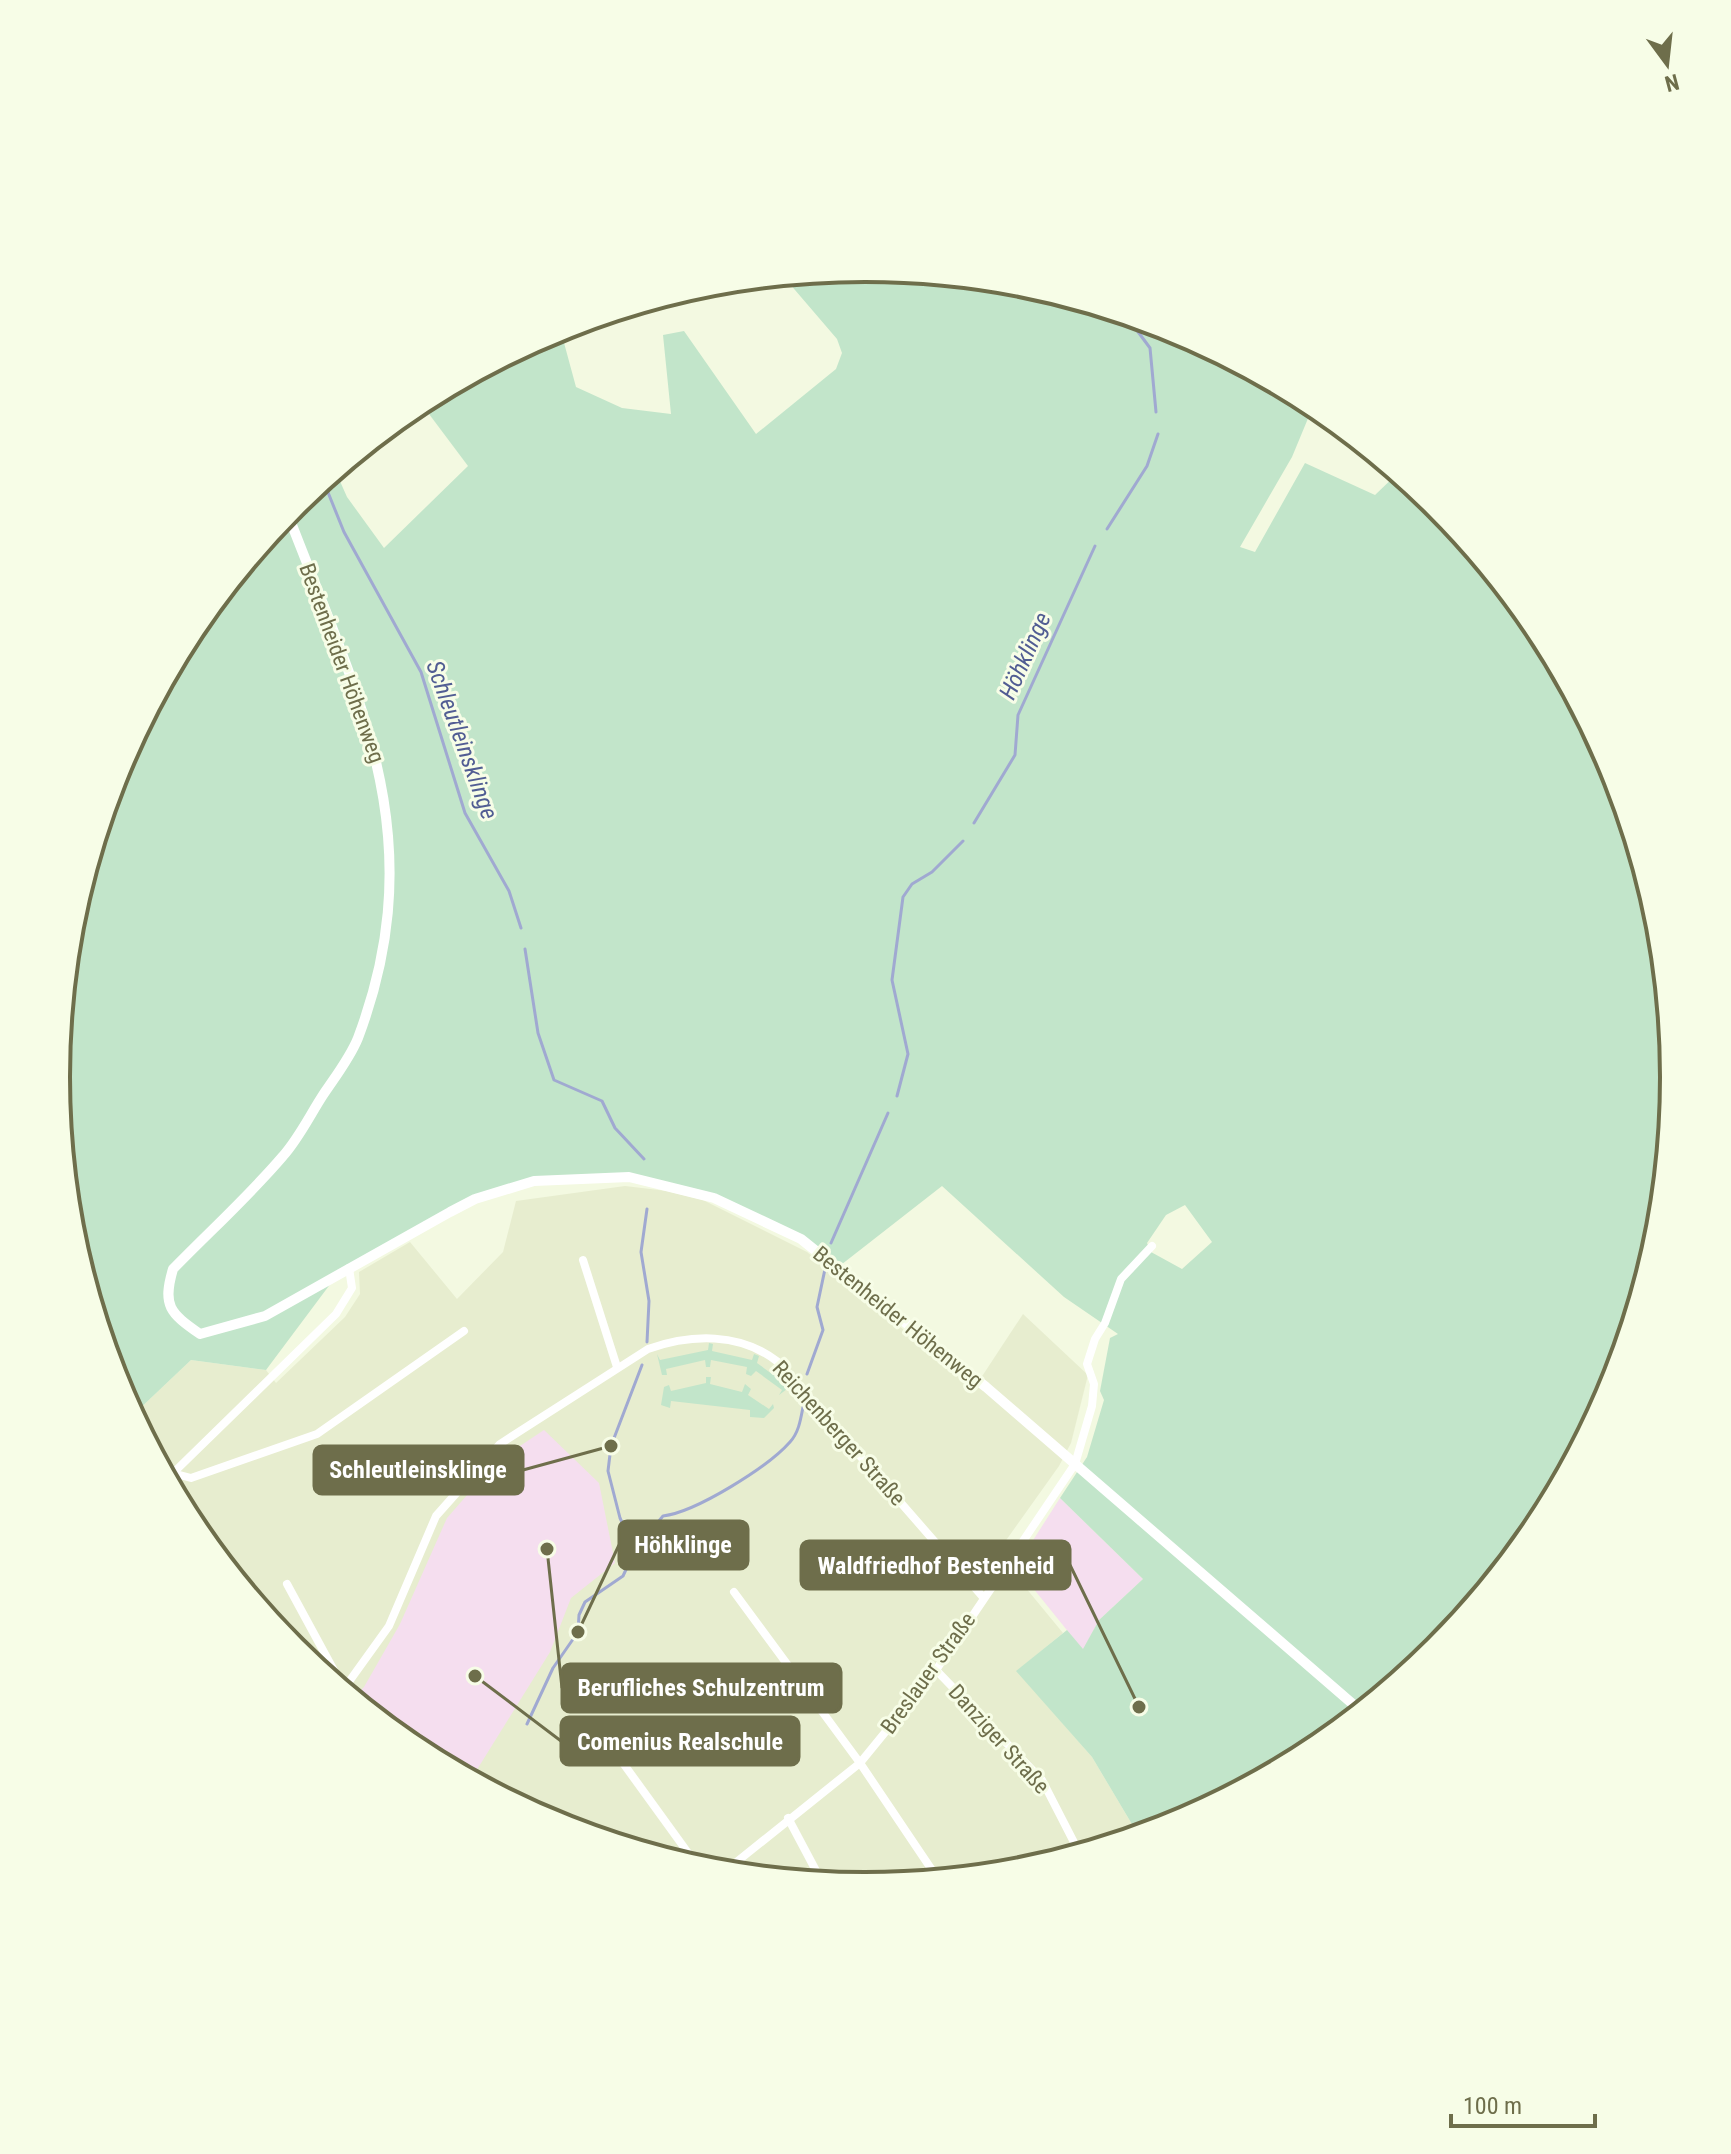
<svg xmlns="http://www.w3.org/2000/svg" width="1731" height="2154" font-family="'Roboto Condensed',sans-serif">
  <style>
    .residential { fill: #e7edcf }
    .education { fill: #f5deef }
    .green { fill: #c2e5ca; fill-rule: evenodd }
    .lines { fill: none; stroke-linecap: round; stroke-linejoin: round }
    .stream { stroke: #a0a9d1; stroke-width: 3 }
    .minor { stroke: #fff; stroke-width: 8 }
    .tertiary { stroke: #fff; stroke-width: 10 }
    .labels { text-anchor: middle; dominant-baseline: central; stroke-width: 6; stroke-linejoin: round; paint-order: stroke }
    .street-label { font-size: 22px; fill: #6e6e4b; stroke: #f7fde7 }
    .water-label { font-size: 24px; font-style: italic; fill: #515d93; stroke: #f7fde7 }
    .rim { fill: none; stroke: #6e6e4b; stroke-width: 4 }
    .leader { fill: none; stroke: #6e6e4b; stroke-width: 3 }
    .callout-dot { fill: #6e6e4b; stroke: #f7fde7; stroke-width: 3 }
    .callout { fill: #6e6e4b; stroke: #6e6e4b; stroke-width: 3 }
    .callout-label { font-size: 24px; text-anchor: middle; font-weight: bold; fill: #fff }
  </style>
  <rect width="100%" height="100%" fill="#f3f9e1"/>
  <path class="residential" d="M625,1186L667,1191L703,1200L807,1252L975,1387L1023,1314L1088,1375L1071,1443L1059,1466L997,1553L1063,1633L1017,1671L1092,1757L1139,1836L1023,1871L865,1886L707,1871L555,1825L415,1750L293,1649L192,1526L133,1415L191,1360L266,1370L276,1383L345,1317L360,1294L359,1272L410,1242L457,1299L503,1252L516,1201Z"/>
  <g class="education">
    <path d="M544,1430L599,1483L615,1563L571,1598L550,1652L473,1776L477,1783L415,1750L353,1699L364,1687L400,1624L447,1518L496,1462Z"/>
    <path d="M1060,1498L1143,1579L1099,1620L1083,1650L1016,1567Z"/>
  </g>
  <g class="green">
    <path d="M866,268L1024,283L1176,329L1314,404L1292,457L1240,547L1255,552L1305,463L1375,495L1399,472L1438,505L1539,628L1614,768L1660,920L1675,1077L1659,1235L1613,1387L1538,1527L1438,1650L1315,1750L1175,1825L1139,1836L1092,1757L1016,1671L1067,1630L1083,1649L1099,1620L1143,1579L1060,1498L1087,1457L1104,1400L1100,1391L1110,1338L1118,1334L1064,1297L942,1186L837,1268L801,1239L714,1198L629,1177L534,1181L475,1199L337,1275L266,1370L191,1360L133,1415L117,1386L71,1234L56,1077L72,919L118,767L193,627L293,504L335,470L347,497L384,548L468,466L420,402L556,329L560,328L576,387L622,408L671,414L663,335L684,331L756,434L836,369L842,353L837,339L783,276ZM1185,1205L1212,1242L1182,1269L1151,1252L1147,1243L1166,1215Z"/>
    <path d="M709,1343L713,1344L712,1351L752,1360L754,1354L759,1356L757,1363L783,1382L790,1379L787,1389L779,1395L782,1390L756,1371L751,1376L746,1374L747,1367L711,1360L710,1367H706L705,1360L666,1369L667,1375H662L657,1354L660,1360L708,1350Z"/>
    <path d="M706,1377H711L710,1384L742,1392L745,1384L751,1389L748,1395L769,1409L773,1404L774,1408L764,1418L750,1417V1410L671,1401L670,1408L661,1405L664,1387L669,1385L671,1391L706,1383Z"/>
  </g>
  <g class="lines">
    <g class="stream">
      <path d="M1131,316L1133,325L1150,348L1156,412"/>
      <path d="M323,480L344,532L421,672L465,813L509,891L521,928"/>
      <path d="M1107,529L1147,466L1158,434"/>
      <path d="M974,823L1015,755L1018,715L1095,546"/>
      <path d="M525,949L538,1033L554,1080L602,1101L615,1128L644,1159"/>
      <path d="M897,1096L908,1054L892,980L903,897L912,884L932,872L963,841"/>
      <path d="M647,1209L641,1252L649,1301L647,1342"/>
      <path d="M831,1243L888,1113"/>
      <path d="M807,1374L823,1330L817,1307L825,1269"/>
      <path d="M635,1550L620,1518L608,1471L611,1446L642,1365"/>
      <path d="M527,1724L553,1668L578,1632L579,1615L585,1602L623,1576L635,1550L663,1516C696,1512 768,1467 790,1442C800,1431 801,1416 804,1402"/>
    </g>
    <g class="minor">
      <path d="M583,1260L617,1367"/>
      <path d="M176,1474L191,1478L317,1434L464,1331"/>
      <path d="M167,1479L336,1314L352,1288L349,1268"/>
      <path d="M287,1584L344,1689L410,1744"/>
      <path d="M734,1592L860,1763L938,1879"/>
      <path d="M936,1670L1042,1780L1080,1854"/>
      <path d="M343,1690L389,1626L436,1516L500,1444L648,1349C691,1334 740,1332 778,1362L983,1597"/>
      <path d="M594,1723L699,1868"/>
      <path d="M788,1818L822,1882"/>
      <path d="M724,1872L860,1763L936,1670L1075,1464L1092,1406L1094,1384L1087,1364L1095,1339L1105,1323L1121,1279L1152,1246"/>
    </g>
    <path class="tertiary" d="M287,512C358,698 434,836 358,1038C350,1058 335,1077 323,1095C310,1115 299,1138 283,1156C249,1196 209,1232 173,1269C162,1306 170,1313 200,1334L265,1316L450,1212L475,1199L534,1181L629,1177L714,1198L801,1239L986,1387L1362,1712"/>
  </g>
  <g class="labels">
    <g class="street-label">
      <text transform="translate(342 663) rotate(70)">Bestenheider Höhenweg</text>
      <text transform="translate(898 1317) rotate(39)">Bestenheider Höhenweg</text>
      <text transform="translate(839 1433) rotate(48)">Reichenberger Straße</text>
      <text transform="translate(928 1673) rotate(-54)">Breslauer Straße</text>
      <text transform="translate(999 1739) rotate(48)">Danziger Straße</text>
    </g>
    <g class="water-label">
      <text transform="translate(1025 656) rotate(-66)">Höhklinge</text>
      <text transform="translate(462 740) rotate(70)">Schleutleinsklinge</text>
    </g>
  </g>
  <path d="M0 0H1731V2154H0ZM70 1077a795 795 0 1 1 1590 0a795 795 0 1 1-1590 0Z" fill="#f7fde7" fill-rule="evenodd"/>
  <path class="rim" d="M70 1077a795 795 0 1 1 1590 0a795 795 0 1 1-1590 0Z"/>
  <path class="leader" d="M611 1446L523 1470M578 1632L619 1545M1139 1707L1070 1565M547 1549L562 1688M475 1676L561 1741"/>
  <g class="callout-dot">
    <circle cx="611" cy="1446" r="8"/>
    <circle cx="578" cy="1632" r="8"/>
    <circle cx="1139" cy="1707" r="8"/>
    <circle cx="547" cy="1549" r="8"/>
    <circle cx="475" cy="1676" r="8"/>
  </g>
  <g class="callout">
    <rect x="314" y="1446" width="209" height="48" rx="8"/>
    <rect x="619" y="1521" width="129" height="48" rx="8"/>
    <rect x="801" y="1541" width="269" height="48" rx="8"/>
    <rect x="562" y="1664" width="279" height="48" rx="8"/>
    <rect x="561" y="1717" width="238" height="48" rx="8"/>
  </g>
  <g class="callout-label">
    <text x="418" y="1478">Schleutleinsklinge</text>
    <text x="683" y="1553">Höhklinge</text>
    <text x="936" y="1574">Waldfriedhof Bestenheid</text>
    <text x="701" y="1696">Berufliches Schulzentrum</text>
    <text x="680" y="1750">Comenius Realschule</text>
  </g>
  <g transform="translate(1667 64) rotate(165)" stroke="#f7fde7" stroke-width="6" paint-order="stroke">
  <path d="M0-6L14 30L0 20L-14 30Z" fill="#6e6e4b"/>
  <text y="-12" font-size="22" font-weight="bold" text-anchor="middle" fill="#6e6e4b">N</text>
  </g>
  <path d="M1451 2114v12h144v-12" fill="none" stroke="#6e6e4b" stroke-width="4"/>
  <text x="1463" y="2114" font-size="24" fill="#6e6e4b" stroke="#f7fde7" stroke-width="6" paint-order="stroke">100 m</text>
</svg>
